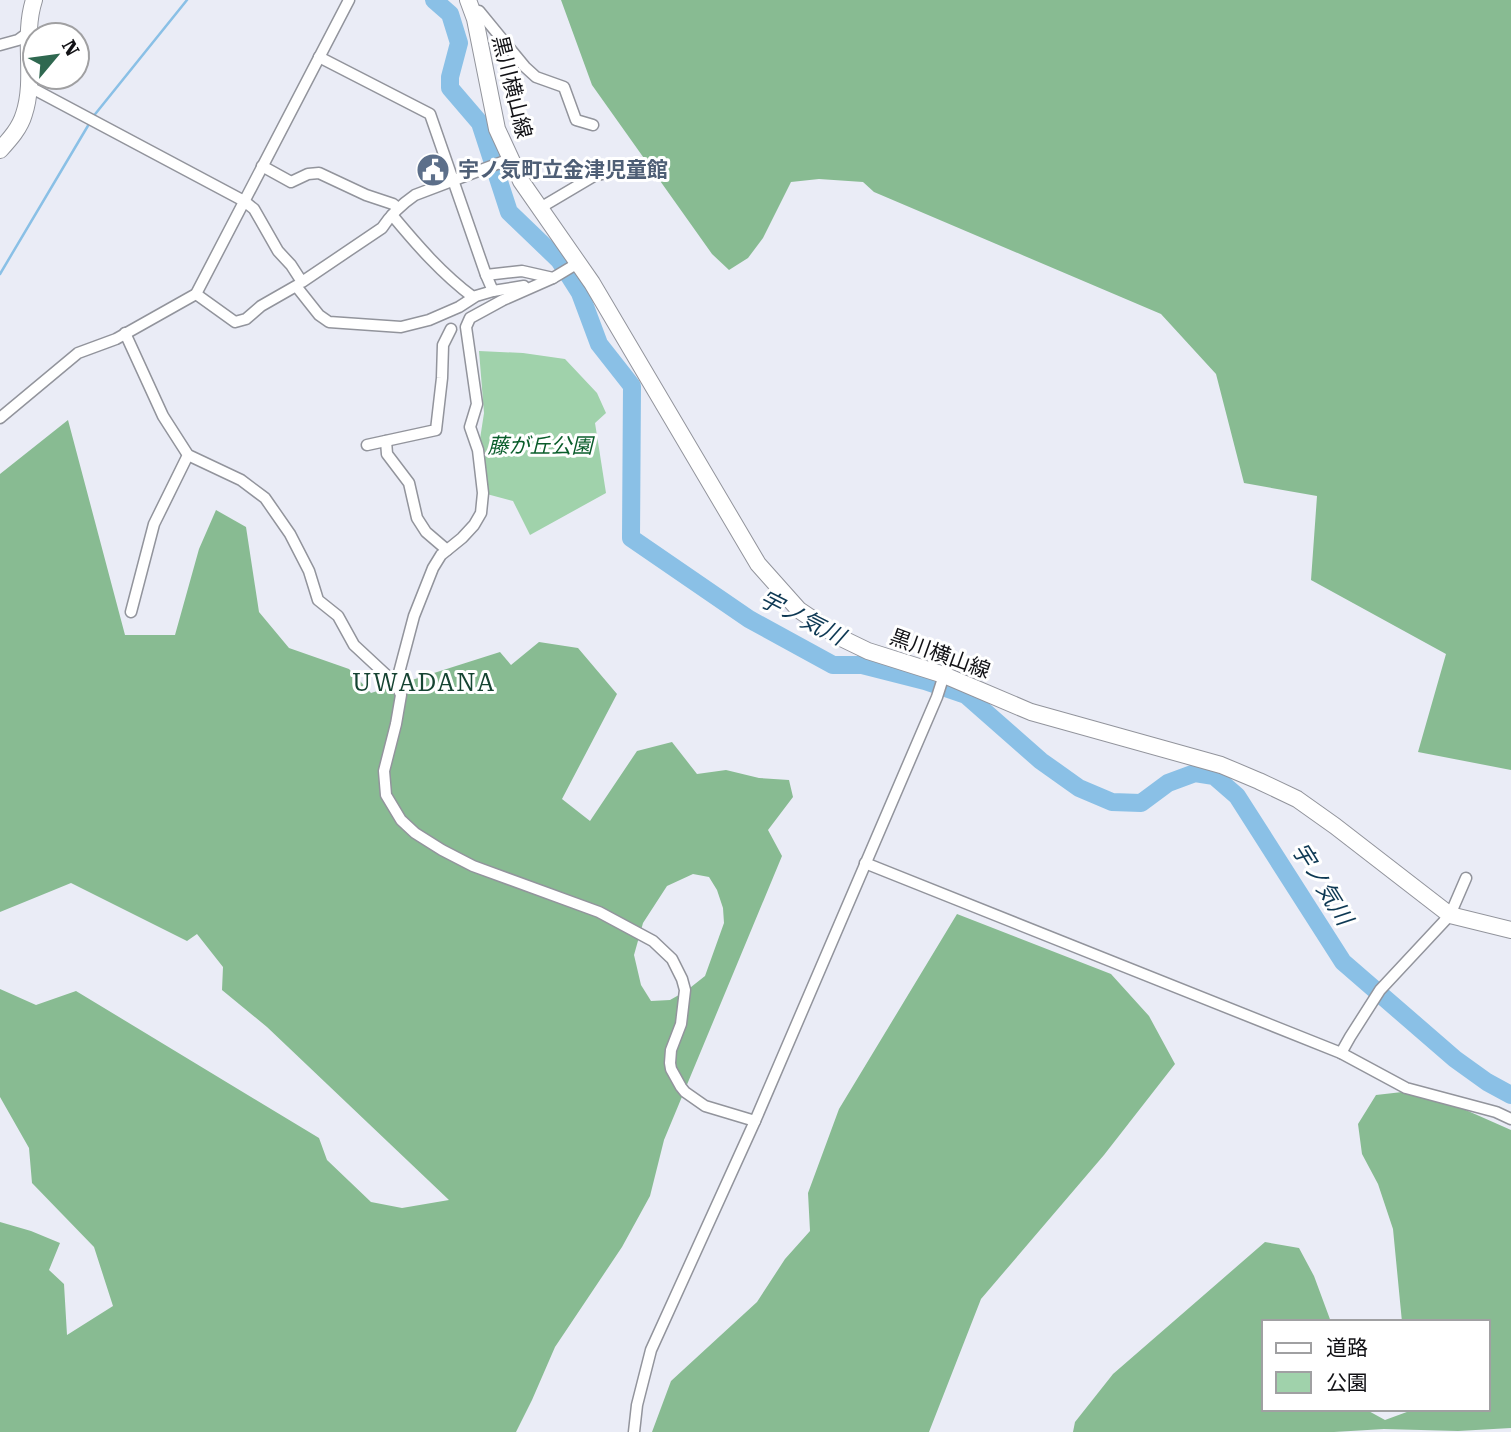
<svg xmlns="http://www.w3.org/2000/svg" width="1511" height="1432" font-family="'Roboto Serif','Noto Sans JP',serif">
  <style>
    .green { fill: #a0d2ab }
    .forest { fill: #88bb92; fill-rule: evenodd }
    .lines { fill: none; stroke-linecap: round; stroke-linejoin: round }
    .stream { stroke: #8ac0e6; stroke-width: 2.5 }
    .river { stroke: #8ac0e6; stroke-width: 18 }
    .street-casing { stroke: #92949c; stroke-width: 13 }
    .secondary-casing { stroke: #92949c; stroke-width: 18 }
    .street { stroke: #fff; stroke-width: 10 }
    .secondary { stroke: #fff; stroke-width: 16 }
    .labels { text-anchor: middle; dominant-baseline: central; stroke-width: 6; stroke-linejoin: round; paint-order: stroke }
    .street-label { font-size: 21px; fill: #121216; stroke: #fff }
    .service-label { font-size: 21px; font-weight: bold; fill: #4e5e75; stroke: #fff; text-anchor: start }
    .park-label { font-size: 21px; font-style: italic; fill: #0a5d2b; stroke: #fff }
    .water-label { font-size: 23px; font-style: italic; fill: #0d3853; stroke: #fff }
    .quarter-label { font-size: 24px; letter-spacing: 2px; fill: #164432; stroke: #fff }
  </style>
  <rect width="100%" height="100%" fill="#eaecf6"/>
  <path class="green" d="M479,351L523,353L565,359L597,393L606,413L595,423L606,493L530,535L513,501L483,493L480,439L484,413Z"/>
  <g class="forest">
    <path d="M561,0H1511V770L1418,752L1446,654L1311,580L1317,496L1244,483L1216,374L1161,314L874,192L863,182L819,179L791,182L763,238L748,258L729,270L712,254L592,85Z"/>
    <path d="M68,420L125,635H175L199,549L216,510L246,527L259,612L289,648L349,669L371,693L500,652L511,665L539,642L578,648L617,694L562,799L590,821L637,751L672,742L697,774L726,770L759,778L789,780L793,797L768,830L782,856L664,1140L650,1196L622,1247L555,1347L532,1400L516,1432H0V1222L31,1231L60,1243L49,1270L64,1284L67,1335L113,1306L94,1247L32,1183L29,1148L0,1097V989L36,1005L76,991L319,1138L327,1160L371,1202L402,1208L449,1200L267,1027L222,990L223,967L197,934L187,941L71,883L0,912V474ZM693,874L709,877L717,890L723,908L724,923L705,976L686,991L670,1000L651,1001L641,985L634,955L643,923L667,886Z"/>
    <path d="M957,914L1111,974L1149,1016L1175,1064L1104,1155L981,1299L929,1432H652L671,1381L757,1302L785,1259L810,1231L808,1193L839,1109Z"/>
    <path d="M1411,1091L1459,1107L1511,1130V1428L1458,1431L1384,1429L1334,1432H1073L1075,1422L1113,1374L1265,1242L1299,1248L1314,1276L1331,1322H1264V1409H1365L1385,1420L1415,1409H1488V1322H1402L1393,1229L1378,1184L1362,1154L1358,1124L1376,1095Z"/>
  </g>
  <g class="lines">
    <g class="stream">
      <path d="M92,118L187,0"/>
      <path d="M0,274L89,124"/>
    </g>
    <path class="river" d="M434,0L450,14L459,43L450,77V88L480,123L509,212L559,260L580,293L599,344L632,386L631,538L749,619L833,665H862L925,681L966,695L1041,761L1079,788L1112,802L1141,803L1168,783L1195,773L1214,776L1237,796L1343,962L1455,1059L1487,1082L1511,1095"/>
    <defs>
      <g id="street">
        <path d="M472,12L479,11L525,67L536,77L564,87L576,120L593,125"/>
        <path d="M0,45L18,40L29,32"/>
        <path d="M319,57L430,114L486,275L493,291"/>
        <path d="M28,86L244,201L254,209L278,251L291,265L302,282L382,228C391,214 402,204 415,195L510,159"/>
        <path d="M262,166L291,182L308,174L319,173L366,195L393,204L398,208"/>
        <path d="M540,208L594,176L606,173"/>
        <path d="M392,215C417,245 442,274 473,297"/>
        <path d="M486,275L522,271L553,278L578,263"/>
        <path d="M196,294L235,322L246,319L261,306L296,286L319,315L329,322L401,327L429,320L459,307L476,296L493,291L524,286"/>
        <path d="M125,333L163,416L188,455L241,480L265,498L290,534L309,571L318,600L338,616L354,645L396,684L401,695L396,724L384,771L386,795L401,820L415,833L442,850L473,866L599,912L653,941L672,959L682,979L685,990L681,1024L671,1050L670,1063L671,1069L681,1087L685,1092L705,1106L755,1121"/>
        <path d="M0,418L78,353L116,339L196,294L349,0"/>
        <path d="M386,441L387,454L409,483L417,518L426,532L447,550"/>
        <path d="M367,445L436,430L442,378L443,345L451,329"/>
        <path d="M131,612L154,524L188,455"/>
        <path d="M396,684L414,616L433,568L441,555L462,538L474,525L481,513L483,493L478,450L470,427L477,404L466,327L470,318L503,300L553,278"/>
        <path d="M865,863L1341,1053L1406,1088L1496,1112L1511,1119"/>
        <path d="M1341,1053L1350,1037L1380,990L1450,915L1466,878"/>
        <path d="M634,1432L637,1405L651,1350L755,1121L937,697L944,675"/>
      </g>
      <g id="secondary">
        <path d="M468,0L475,19L497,129L521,181L592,283L758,564L799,610L839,637L868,651L944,675L1031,712L1221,765L1259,781L1297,799L1335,826L1450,915L1511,930"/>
        <path d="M0,150C10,139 20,128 24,114C36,78 22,37 34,0"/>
      </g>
    </defs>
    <use href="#street" class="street-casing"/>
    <use href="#secondary" class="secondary-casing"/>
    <use href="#street" class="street"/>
    <use href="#secondary" class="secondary"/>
  </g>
  <defs>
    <symbol id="civic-disc" viewBox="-11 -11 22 22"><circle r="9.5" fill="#5c6f8a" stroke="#fff"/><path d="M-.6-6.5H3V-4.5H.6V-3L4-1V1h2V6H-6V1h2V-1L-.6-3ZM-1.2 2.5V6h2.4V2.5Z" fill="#fff"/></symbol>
  </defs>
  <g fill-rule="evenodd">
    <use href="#civic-disc" x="414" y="151" width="38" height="38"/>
  </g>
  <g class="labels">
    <g class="street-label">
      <text transform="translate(512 87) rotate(76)">黒川横山線</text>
      <text transform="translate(940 654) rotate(20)">黒川横山線</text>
    </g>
    <g class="service-label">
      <text x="458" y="170">宇ノ気町立金津児童館</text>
    </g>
    <g class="park-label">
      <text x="540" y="446">藤が丘公園</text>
    </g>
    <g class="water-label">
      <text transform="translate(802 618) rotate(27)">宇ノ気川</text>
      <text transform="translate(1322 884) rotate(58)">宇ノ気川</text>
    </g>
    <g class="quarter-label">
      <text x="424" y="683">UWADANA</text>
    </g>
  </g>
  <rect x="1262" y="1320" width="228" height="91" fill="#ffffff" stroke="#a0a0a2" stroke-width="2"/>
  <rect x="1276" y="1343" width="35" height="10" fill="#ffffff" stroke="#a0a0a2" stroke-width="2"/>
  <text x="1326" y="1355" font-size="21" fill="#121216">道路</text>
  <rect x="1276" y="1372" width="35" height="21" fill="#a0d2ab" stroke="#a0a0a2" stroke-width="2"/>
  <text x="1326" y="1390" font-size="21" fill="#121216">公園</text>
  <g transform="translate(56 56) rotate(61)"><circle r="33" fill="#ffffff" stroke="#a0a0a2" stroke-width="2"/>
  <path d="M0-5L12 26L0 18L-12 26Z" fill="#2f6850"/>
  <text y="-10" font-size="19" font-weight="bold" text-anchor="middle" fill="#121216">N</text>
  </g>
</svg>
